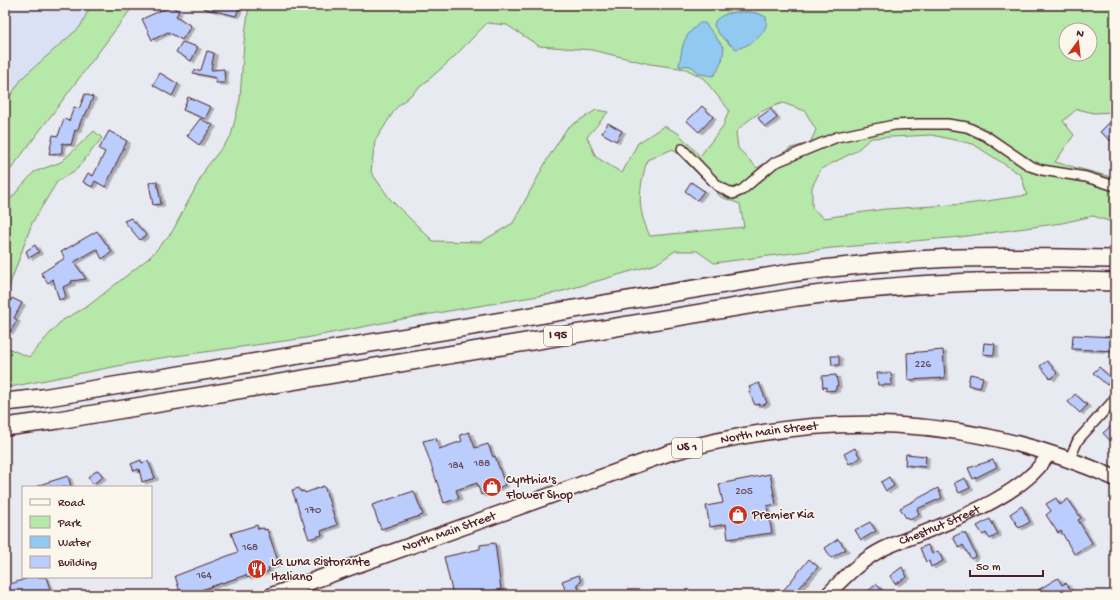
<svg xmlns="http://www.w3.org/2000/svg" width="1120" height="600" font-family="'Gochi Hand',sans-serif">
  <style>
    .built { fill: #dae1f5 }
    .green { fill: #b5e8a9; stroke: #80846a; fill-rule: evenodd }
    .water { fill: #91c9f0; stroke: #7585a1 }
    .building { fill: #bbcdfd; stroke: #4a1f2b; filter: url(#shadow) }
    .lines { fill: none; stroke-linecap: round; stroke-linejoin: round }
    .street-casing { stroke: #4a1f2b; stroke-width: 12 }
    .secondary-casing { stroke: #4a1f2b; stroke-width: 16 }
    .primary-casing { stroke: #4a1f2b; stroke-width: 18 }
    .highway-casing { stroke: #4a1f2b; stroke-width: 20 }
    .street { stroke: #fbf7ec; stroke-width: 9 }
    .secondary { stroke: #fbf7ec; stroke-width: 13 }
    .primary { stroke: #fbf7ec; stroke-width: 15 }
    .highway { stroke: #fbf7ec; stroke-width: 17 }
    .labels { text-anchor: middle; dominant-baseline: central; stroke-width: 3; stroke-linejoin: round; paint-order: stroke }
    .number-label { font-size: 11px; fill: #664a60 }
    .shield { fill: #fbf7ec; stroke: #7f6065; stroke-width: 1 }
    .shield-label { font-size: 12px; font-weight: bold; fill: #4a1f2b }
    .street-label { font-size: 13px; fill: #4a1f2b; stroke: #fbf7ec }
    .poi-label { font-size: 13px; fill: #4a1f2b; stroke: #fbf7ec; text-anchor: start }
  </style>
  <defs>
    <filter id="shadow"><feDropShadow dx="3.5" dy="2" stdDeviation="0" flood-color="#0004"/></filter>
  </defs>
  <rect width="100%" height="100%" fill="#e8eaf1"/>
  <filter id="ink" filterUnits="userSpaceOnUse"><feTurbulence type="fractalNoise" baseFrequency=".025" numOctaves="2"/><feDisplacementMap in="SourceGraphic" scale="8" xChannelSelector="R" yChannelSelector="G"/><feConvolveMatrix kernelMatrix="1 2 1 2 8 2 1 2 1" color-interpolation-filters="sRGB"/></filter>
  <g filter="url(#ink)">
    <path class="built" d="M5,5H91L80,27L23,77L5,104Z"/>
    <g class="green">
      <path d="M91,5H134L5,177V104L23,77L80,27Z"/>
      <path d="M249,5H1115V112L1094,113L1077,109L1063,121L1074,135L1055,162L1115,178V223L1093,216L1062,223L960,237L832,248L714,263L697,251H675L656,264L556,293L413,317L306,338L154,359L5,388V347L29,357L61,321L88,306L150,257L172,232L206,168L231,136L240,99L244,42ZM750,12L760,14L731,46L714,26C727,9 729,13 750,12ZM487,23L507,25L539,46L592,50L650,64L686,69L703,78L729,110L723,126L700,156L678,133L664,126L638,143L622,173L596,157L587,137L608,112L596,110L567,128L548,158L513,223L481,242L433,241L390,199L371,172L375,141L396,108L451,60ZM1066,30H1090V54H1066ZM723,58L715,74C706,72 693,65 685,65ZM783,103L805,111L816,130L810,143L791,148L757,168L738,148L736,132C749,118 765,108 783,103ZM932,135L973,144L1021,175L1027,195L967,204L885,209L824,218L812,208V187L821,169L856,151L871,138ZM673,149L721,197L740,204L744,227L650,236C636,207 639,190 647,160Z"/>
      <path d="M94,131L102,138L77,169L57,182L32,223L5,298V205L34,172L61,162Z"/>
    </g>
    <g class="water">
      <path d="M750,12L760,14L766,17C770,34 749,46 736,49L720,35L714,26L715,21C725,11 736,12 750,12Z"/>
      <path d="M700,23H705L724,48C723,57 720,70 713,76L700,74C693,68 691,63 680,67L679,66C683,44 682,37 700,23Z"/>
    </g>
    <g class="building">
      <path d="M203,5H240L236,16L203,8Z"/>
      <path d="M171,6L179,11L176,16L191,26L182,40L168,32L152,40L142,19Z"/>
      <path d="M182,42L198,47L191,61L176,52Z"/>
      <path d="M207,51L214,53L211,70L224,69L225,83H216V78L193,73L194,71L201,70Z"/>
      <path d="M160,73L178,84L172,96L153,85Z"/>
      <path d="M85,94L93,97L85,116H83L77,131L75,130L71,145L62,143V153L49,154L53,135L58,136L64,119L69,121L74,107L79,109Z"/>
      <path d="M188,97L211,107L205,119L183,110Z"/>
      <path d="M702,106L713,117L699,132L687,121Z"/>
      <path d="M771,109L777,118L765,127L758,118Z"/>
      <path d="M200,119L213,125L199,145L187,136Z"/>
      <path d="M608,123L622,131L616,141L602,133Z"/>
      <path d="M1109,123L1115,129V144L1100,132Z"/>
      <path d="M109,131L127,141L105,187L95,181L92,187L83,182L88,173L93,176L105,152L99,149Z"/>
      <path d="M157,181L161,204L153,205L149,183Z"/>
      <path d="M691,182L704,191L697,200L685,191Z"/>
      <path d="M131,218L146,235L140,240L124,221Z"/>
      <path d="M97,231L112,252L102,259L97,249L74,262L86,279L71,281L72,283L63,287L66,297L59,300L53,279L48,283L41,273L65,258L61,252Z"/>
      <path d="M35,245L39,252L29,258L26,251Z"/>
      <path d="M12,298L22,303L14,318L17,320L10,332L5,329V315Z"/>
      <path d="M1073,335L1115,337V351L1072,349Z"/>
      <path d="M984,343L995,344L994,355L983,354Z"/>
      <path d="M943,350L945,378L908,380L907,353Z"/>
      <path d="M831,356H839V365H832Z"/>
      <path d="M1047,361L1057,373L1051,379L1040,366Z"/>
      <path d="M1099,367L1112,379L1107,385L1093,373Z"/>
      <path d="M877,373H891L892,385H878Z"/>
      <path d="M970,374L983,377L980,388L968,385Z"/>
      <path d="M836,375L838,386H836V390L826,391V387L823,388L822,376Z"/>
      <path d="M759,383L767,403L761,406L760,404L755,405L749,392H751L749,387Z"/>
      <path d="M1075,394L1087,405L1080,413L1068,402Z"/>
      <path d="M1112,425L1115,429V446L1103,433Z"/>
      <path d="M469,432L475,448L488,444L493,457L495,456L505,485L481,495L477,483L456,490L459,498L444,503L423,441L436,438L439,449L462,441L460,435Z"/>
      <path d="M855,448L860,458L849,464L844,454Z"/>
      <path d="M906,454L926,456L925,467L905,465Z"/>
      <path d="M141,460L142,463L148,461L155,478L142,482L139,469L134,471L131,464Z"/>
      <path d="M993,460L997,467L973,479L968,468Z"/>
      <path d="M98,470L103,477L93,484L88,477Z"/>
      <path d="M770,474L776,504L767,506L772,533L728,539L726,524L710,527L706,506L723,503L719,484Z"/>
      <path d="M68,476L71,487H39V485Z"/>
      <path d="M889,477L894,486L886,491L881,482Z"/>
      <path d="M965,478L970,488L959,493L954,483Z"/>
      <path d="M324,486L337,525L321,531L322,535L309,539L292,490L299,488L301,492L304,491L305,493Z"/>
      <path d="M938,488L942,498L917,509L919,515L910,520L908,517L906,518L900,508Z"/>
      <path d="M414,491L423,515L381,529L372,505Z"/>
      <path d="M1056,498L1060,505L1068,499L1081,518L1078,520L1092,543L1074,554L1061,531L1058,533L1046,515L1051,511L1046,504Z"/>
      <path d="M1022,506L1030,522L1019,528L1010,514Z"/>
      <path d="M990,519L998,534L990,539L986,533L983,535L977,526Z"/>
      <path d="M870,522L876,531L861,540L855,530Z"/>
      <path d="M257,525L258,529L264,528V530L267,529L279,564L268,568L269,571L247,578L246,575L195,592L196,595H181L175,576L238,552L231,533Z"/>
      <path d="M961,533H965L976,556L971,559L963,545L959,548L953,537Z"/>
      <path d="M838,539L846,549L831,558L825,548Z"/>
      <path d="M495,543L501,590L486,592L485,590L468,595H453L444,557L480,549V545Z"/>
      <path d="M928,545L932,554L938,551L943,561L931,567L929,561L926,562L920,548Z"/>
      <path d="M809,559L818,567L793,595H786L782,592Z"/>
      <path d="M902,567L907,577L895,584L890,576Z"/>
      <path d="M579,575L581,582L577,584L580,593L567,595L562,581Z"/>
      <path d="M31,577H46L52,595H5V586Z"/>
      <path d="M1058,578L1062,585L1066,583L1074,595H1042L1038,590Z"/>
      <path d="M876,584L886,595H864Z"/>
    </g>
    <g class="lines">
      <defs>
        <g id="street">
          <path d="M682,149L718,186L733,194L742,190L774,163L837,137L894,125L917,124H947L967,127L986,136L1030,166L1042,170L1086,177L1115,186"/>
          <path d="M1069,460L1078,440L1115,399"/>
        </g>
        <g id="secondary">
          <path id="s1" d="M827,595C845,577 861,560 883,549C895,543 908,539 920,534C960,518 1028,492 1049,453"/>
        </g>
        <g id="primary">
          <path id="s2" d="M273,595L669,453C823,410 968,413 1115,478"/>
        </g>
        <g id="highway">
          <path d="M5,402L42,398L790,273C838,267 887,261 935,259C995,256 1055,258 1115,259"/>
          <path d="M5,427L58,420L797,297C903,283 1008,278 1115,282"/>
        </g>
      </defs>
      <use href="#street" class="street-casing"/>
      <use href="#secondary" class="secondary-casing"/>
      <use href="#primary" class="primary-casing"/>
      <use href="#highway" class="highway-casing"/>
      <use href="#street" class="street"/>
      <use href="#secondary" class="secondary"/>
      <use href="#primary" class="primary"/>
      <use href="#highway" class="highway"/>
    </g>
  </g>
  <defs>
    <symbol id="shop-disc" viewBox="-11 -11 22 22"><circle r="9.5" fill="#c8321e" stroke="#fbf7ec"/><path d="M-5-2.5h2.3a2.7 3.5 0 0 1 5.4 0H5L5.5 6h-11ZM-1.5-2.5h3a1.5 2.3 0 0 0-3 0Z" fill="#fff"/></symbol>
    <symbol id="restaurant-disc" viewBox="-11 -11 22 22"><circle r="9.5" fill="#c8321e" stroke="#fbf7ec"/><path d="M-5-6h1v4h1v-4h1v4h1v-4h1v5L-1.5 .5V6h-2V.5L-5-1ZM5-6V6H3V1.5H1.5Q1.5-4 5-6Z" fill="#fff"/></symbol>
  </defs>
  <g fill-rule="evenodd">
    <use href="#shop-disc" x="481" y="476" width="22" height="22"/>
    <use href="#shop-disc" x="727" y="504" width="22" height="22"/>
    <use href="#restaurant-disc" x="246" y="558" width="22" height="22"/>
  </g>
  <g class="labels">
    <g class="number-label">
      <text x="923" y="365">226</text>
      <text x="482" y="464">188</text>
      <text x="456" y="466">184</text>
      <text x="744" y="492">205</text>
      <text x="313" y="511">170</text>
      <text x="250" y="548">168</text>
      <text x="204" y="576">164</text>
    </g>
    <g class="shield">
      <rect x="544" y="326" width="28" height="20" rx="3"/>
      <rect x="672" y="438" width="30" height="20" rx="3"/>
    </g>
    <g class="shield-label">
      <text x="558" y="336">I 95</text>
      <text x="687" y="448">US 1</text>
    </g>
    <g class="street-label">
      <text stroke="none"><textPath href="#s2" startOffset="523">North Main Street</textPath></text>
      <text stroke="none"><textPath href="#s1" startOffset="134">Chestnut Street</textPath></text>
      <text stroke="none"><textPath href="#s2" startOffset="187">North Main Street</textPath></text>
    </g>
    <g class="poi-label">
      <text x="506" y="480">Cynthia's<tspan x="506" dy="15">Flower Shop</tspan></text>
      <text x="752" y="515">Premier Kia</text>
      <text x="271" y="562">La Luna Ristorante<tspan x="271" dy="15">Italiano</tspan></text>
    </g>
  </g>
  <rect width="1120" height="600" fill="none" stroke="#fbf7ec" stroke-width="20"/>
  <rect x="10" y="10" width="1100" height="580" fill="none" stroke="#4a1f2b" stroke-width="1.5" filter="url(#ink)"/>
  <rect x="22" y="486" width="130" height="92" fill="#fbf7ec" stroke="#b4a19f"/>
  <rect x="30" y="499" width="20" height="6" fill="#fbf7ec" stroke="#b4a19f"/>
  <text x="58" y="506" font-size="12" fill="#4a1f2b">Road</text>
  <rect x="30" y="516" width="20" height="12" fill="#b5e8a9" stroke="#b4a19f"/>
  <text x="58" y="526" font-size="12" fill="#4a1f2b">Park</text>
  <rect x="30" y="536" width="20" height="12" fill="#91c9f0" stroke="#b4a19f"/>
  <text x="58" y="546" font-size="12" fill="#4a1f2b">Water</text>
  <rect x="30" y="556" width="20" height="12" fill="#bbcdfd" stroke="#b4a19f"/>
  <text x="58" y="566" font-size="12" fill="#4a1f2b">Building</text>
  <g transform="translate(1078 42) rotate(15)"><circle r="19" fill="#fbf7ec" stroke="#b4a19f"/>
  <path d="M0-3L7 15L0 10L-7 15Z" fill="#c8321e"/>
  <text y="-6" font-size="11" font-weight="bold" text-anchor="middle" fill="#4a1f2b">N</text>
  </g>
  <path d="M970 570v6h73v-6" fill="none" stroke="#4a1f2b" stroke-width="2"/>
  <text x="976" y="570" font-size="12" fill="#4a1f2b" stroke="#fbf7ec" stroke-width="3" paint-order="stroke">50 m</text>
</svg>
